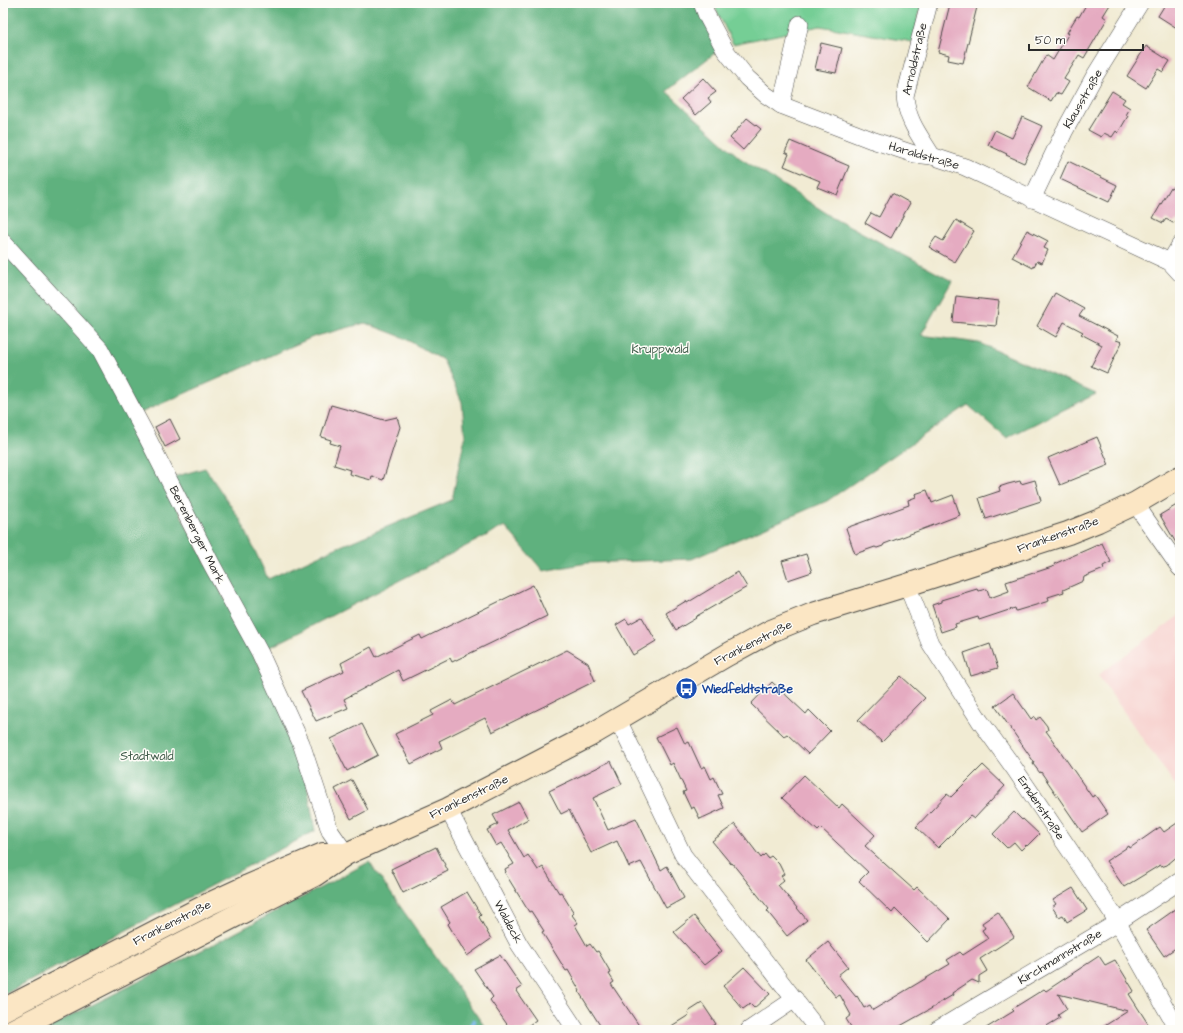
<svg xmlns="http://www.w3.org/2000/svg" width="1183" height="1033" font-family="'Architects Daughter',sans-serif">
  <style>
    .built { fill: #f7d0cd }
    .green { fill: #74ce95; stroke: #507c60 }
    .forest { fill: #5fb17e; stroke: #456e54 }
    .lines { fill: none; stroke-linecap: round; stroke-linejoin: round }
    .stream { stroke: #79b6eb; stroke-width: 4.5 }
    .building { fill: #e5abc1 }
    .minor-casing { stroke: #494844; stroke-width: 18 }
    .secondary-casing { stroke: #494844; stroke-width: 24 }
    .minor { stroke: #fff; stroke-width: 17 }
    .secondary { stroke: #fbe6c4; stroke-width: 22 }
    .labels { text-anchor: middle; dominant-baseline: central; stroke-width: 3; stroke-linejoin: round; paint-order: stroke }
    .street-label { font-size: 12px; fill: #2b2b2b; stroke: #fdfcf7 }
    .park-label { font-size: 12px; fill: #415c4b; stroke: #fdfcf7 }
    .transit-label { font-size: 12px; font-weight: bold; fill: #164399; stroke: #fdfcf7; text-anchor: start }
  </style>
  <rect width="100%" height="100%" fill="#fdfcf7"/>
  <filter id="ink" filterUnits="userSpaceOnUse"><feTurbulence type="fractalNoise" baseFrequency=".025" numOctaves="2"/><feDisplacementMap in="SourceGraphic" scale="8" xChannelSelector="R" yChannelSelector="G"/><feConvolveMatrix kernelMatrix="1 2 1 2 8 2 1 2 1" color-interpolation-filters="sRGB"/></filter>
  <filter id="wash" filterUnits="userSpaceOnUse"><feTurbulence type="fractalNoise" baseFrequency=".012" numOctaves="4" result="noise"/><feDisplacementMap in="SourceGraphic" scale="16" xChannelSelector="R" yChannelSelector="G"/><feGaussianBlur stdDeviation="0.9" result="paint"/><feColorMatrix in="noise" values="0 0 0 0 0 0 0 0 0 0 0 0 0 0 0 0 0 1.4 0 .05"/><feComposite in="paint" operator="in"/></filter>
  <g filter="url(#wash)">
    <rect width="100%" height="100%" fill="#f1ebd3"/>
    <path class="built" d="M1180,615V792L1098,675Z"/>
    <path class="green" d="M713,3H922L913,42L820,26L733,44Z"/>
    <g class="forest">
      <path d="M3,3H696L720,49L666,91L740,158L831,216L952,281L921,335L979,343L1096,394L1006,438L968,405L827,501L692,559L587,563L543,571L505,526L261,652L170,478L205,468L241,521L268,579L331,550L452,500L465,436L462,402L443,360L402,337L365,323L313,337L138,414L103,348L3,239Z"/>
      <path d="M3,244L96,352L300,743L315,831L3,995Z"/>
      <path d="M369,862L487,1030H42L216,943Z"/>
    </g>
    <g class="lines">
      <path class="stream" d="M468,1030L474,1021"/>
    </g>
    <g id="blocks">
      <g class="building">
        <path d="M955,3H978L963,63L948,60L949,55L938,52L950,4L955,6Z"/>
        <path d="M1087,3H1111L1103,16L1107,19L1084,58L1079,55L1064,79L1069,82L1061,95L1056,93L1051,101L1028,87L1046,55L1053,60L1069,33H1067L1072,24L1077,16L1079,17Z"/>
        <path d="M1166,3H1173L1180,7V30L1158,16Z"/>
        <path d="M821,43L842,48L836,73L815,69Z"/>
        <path d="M1146,46L1170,61L1163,72L1158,69L1146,88L1127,76Z"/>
        <path d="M703,78L716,92L708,98L711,102L696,115L681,99Z"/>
        <path d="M1112,91L1125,99L1122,103L1130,108L1126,115L1128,116L1118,133L1116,131L1112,137L1104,133L1101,137L1088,130Z"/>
        <path d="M1022,117L1042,126L1024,163L1006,155L1007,154L988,145L995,130L1012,138Z"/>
        <path d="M747,118L761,129L743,150L730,138Z"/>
        <path d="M790,141L849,166L837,195L817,187L820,181L784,166L789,154L785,152Z"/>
        <path d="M1068,161L1117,185L1109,202L1060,179Z"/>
        <path d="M1171,187L1180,192V217L1178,221L1173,223L1166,219L1163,223L1153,218Z"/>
        <path d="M892,193L910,203L891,238L865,223L871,213L879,217Z"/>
        <path d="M956,220L974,231L955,262L929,247L936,237L943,241Z"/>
        <path d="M1027,230L1048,241L1044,248L1048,250L1042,263L1037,261L1033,268L1012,257Z"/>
        <path d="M1055,293L1084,309L1079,316L1118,336L1116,340L1122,342L1107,373L1091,366L1102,345L1081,334L1083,332L1064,322L1056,337L1037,326Z"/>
        <path d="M956,296L999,301L996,326L953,322Z"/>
        <path d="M331,405L384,420L397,417L400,427L383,480L372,476L371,480L349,474L350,470L334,465L340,446L330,443L331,440L321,437Z"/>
        <path d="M170,419L180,439L165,447L155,427Z"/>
        <path d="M1097,437L1109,465L1060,485L1048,458Z"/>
        <path d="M1035,480L1041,501L986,519L979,498L1000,491L999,487L1008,484L1020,481L1021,484Z"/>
        <path d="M927,490L932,503L953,495L960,515L884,544L883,546L877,548L875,547L855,554L846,528L909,505L908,500L916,497L915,494Z"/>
        <path d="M1180,503V550L1160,515Z"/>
        <path d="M1102,543L1111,562L1103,566L1104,569L1084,577L1083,581L1063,590L1064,592L1048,597L1049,601L1016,611L1015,608L979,620L978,617L955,624L956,627L941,632L932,605L941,602V600L977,589L978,591L987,589L990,598L1009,591L1006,582L1055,566L1054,564Z"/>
        <path d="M806,554L812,572L788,580L782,561Z"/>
        <path d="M738,572L747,587L695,617L696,618L676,630L666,613L686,601L687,603Z"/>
        <path d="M533,585L547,616L452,662L450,658L403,681L398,670L344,699L348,708L316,721L301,691L344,671L341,663L371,647L376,657L420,635L422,639Z"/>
        <path d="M642,617L656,641L633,655L616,625L626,619L629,624Z"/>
        <path d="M990,644L998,668L971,676L964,653Z"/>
        <path d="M567,650L588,663L595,681L492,732L485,718L439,741L442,748L411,764L395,734L433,715L431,711L452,700L455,705Z"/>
        <path d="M901,676L925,698L882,742L858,720Z"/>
        <path d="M772,682L806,714L809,710L830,731L808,754L787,734L784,736L751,704Z"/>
        <path d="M1013,693L1031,719L1034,716L1036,720L1040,717L1047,726L1048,730L1046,731L1049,735L1092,797L1095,795L1108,814L1082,832L1041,772L1040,773L1033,764L1034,762L995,706Z"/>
        <path d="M362,724L378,755L347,771L331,739Z"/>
        <path d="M677,727L685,744L689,742L701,768L705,766L711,779L714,777L722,794L718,795L724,808L700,819L694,807L691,809L683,792L686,791L673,763L670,765L656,737Z"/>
        <path d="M611,761L622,784L593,798L608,830L636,818L661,870L667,866L684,898L666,908L641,862L629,867L617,841L591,853L569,810L561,814L549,791Z"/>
        <path d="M983,765L1005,786L974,819L970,816L938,848L916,827L947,794L951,797Z"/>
        <path d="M804,775L839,808L842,804L875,835L865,846L914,890L917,887L950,919L928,942L895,909L892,913L859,881L868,872L821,828L818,831L782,798Z"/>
        <path d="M352,780L368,810L351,819L335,789Z"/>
        <path d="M519,802L528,819L508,830L524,858L528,855L538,870L543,867L559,893L561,892L574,913L572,915L578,923L575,925L587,946L590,944L596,952L598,951L611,973L609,974L614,982L611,984L642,1030H603L579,992L580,991L568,970L566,971L542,932L544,931L531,911L529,912L505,873L506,872L505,869L514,864L501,843L496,846L487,830L498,824L493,815Z"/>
        <path d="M1014,812L1022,820L1023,819L1039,834L1027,846L1026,845L1021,850L1014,842L1007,848L993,834Z"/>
        <path d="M1180,821V854L1167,865L1161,867L1160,865L1124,887L1106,861L1129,846L1130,848L1160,827L1164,832Z"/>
        <path d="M735,824L761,858L765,854L768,858L771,856L779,864L784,874L781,876L784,880L778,885L807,920L787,936L767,911L769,909L732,863L731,864L712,841Z"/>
        <path d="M436,847L448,871L403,893L391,869Z"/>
        <path d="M1073,888L1087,910L1067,922L1063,915L1059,917L1052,907L1056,904L1053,900Z"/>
        <path d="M467,892L481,915L479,917L491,939L467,956L448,924L450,922L441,907Z"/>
        <path d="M1180,906V945L1164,956L1146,930Z"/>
        <path d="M998,912L1014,937L980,959L987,971L979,976V983L972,980L952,993L953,995L936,1005V1006L893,1030H853L846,1019L851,1015L840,995L836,997L806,960L828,942L848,967L838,975L856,997L857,996L864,1008L870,1005L873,1010L950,964L947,960L960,952L963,955L988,939L982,930L985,928L982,923Z"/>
        <path d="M694,916L722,951L704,965L674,932Z"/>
        <path d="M500,955L522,987L516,991L536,1020L522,1030H511L490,1000L493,997L474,969Z"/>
        <path d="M1099,956L1105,965L1115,960L1134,991L1129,994L1152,1030H1098L1128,1011L1058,994L1067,1009L1058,1015L1060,1018L1040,1030H983L1014,1011L1012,1009L1044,989L1046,991Z"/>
        <path d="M744,967L770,994L754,1008L750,1004L743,1009L723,986Z"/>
        <path d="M702,1003L716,1024L707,1030H665L689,1015L688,1012Z"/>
      </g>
    </g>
  </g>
  <g filter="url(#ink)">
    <use href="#blocks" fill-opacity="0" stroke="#494844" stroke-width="1"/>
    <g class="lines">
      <defs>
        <g id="minor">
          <path d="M702,3L707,16L725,50L747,78L766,95L781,105L872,140L914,154L932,156L965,167L1170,262L1180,273"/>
          <path d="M929,3L905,96C907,121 920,136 932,156"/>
          <path d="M781,105L800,24"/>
          <path d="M1032,199L1064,132L1094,77L1140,3"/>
          <path d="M3,242L100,349L146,435L212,565L260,653L301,743L330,831L346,854"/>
          <path d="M1170,262L1180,245"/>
          <path d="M1136,503L1143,515L1180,568"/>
          <path d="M907,585L930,643L980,721L1014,768L1111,911L1178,1030"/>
          <path d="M618,720L683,855L818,1030"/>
          <path d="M448,809L519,944L576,1030"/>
          <path d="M749,1030L795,999"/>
          <path d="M937,1030L1110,927L1180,881"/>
        </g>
        <g id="secondary">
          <path d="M3,1010L209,904L248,886L323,854H341"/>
          <path d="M13,1030L315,875L346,854L448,809L589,736L727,655L771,631L813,614L907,585L1068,533L1098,521L1136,503L1180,477"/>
        </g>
      </defs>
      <use href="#minor" class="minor-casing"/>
      <use href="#secondary" class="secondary-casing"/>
      <use href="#minor" class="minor"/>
      <use href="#secondary" class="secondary"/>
    </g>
  </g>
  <defs>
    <symbol id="bus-disc" viewBox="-11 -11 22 22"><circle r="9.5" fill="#1a4fb4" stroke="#fdfcf7"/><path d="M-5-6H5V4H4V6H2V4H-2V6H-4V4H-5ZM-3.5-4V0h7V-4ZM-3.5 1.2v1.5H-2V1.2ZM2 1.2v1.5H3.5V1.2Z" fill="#fff"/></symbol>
  </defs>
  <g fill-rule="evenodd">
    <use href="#bus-disc" x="674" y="676" width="25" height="25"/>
  </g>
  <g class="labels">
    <g class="street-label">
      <text transform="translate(915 59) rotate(-77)">Arnoldstraße</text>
      <text transform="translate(1083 99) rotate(-60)">Klausstraße</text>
      <text transform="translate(924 156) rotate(16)">Haraldstraße</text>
      <text transform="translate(197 535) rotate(63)">Berenberger Mark</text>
      <text transform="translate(1058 535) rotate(-20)">Frankenstraße</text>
      <text transform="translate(753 643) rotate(-27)">Frankenstraße</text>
      <text transform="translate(469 797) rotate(-26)">Frankenstraße</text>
      <text transform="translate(1041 808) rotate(56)">Emdenstraße</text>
      <text transform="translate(508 922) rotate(62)">Waldeck</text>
      <text transform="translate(172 923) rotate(-27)">Frankenstraße</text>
      <text transform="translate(1060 957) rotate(-31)">Kirchmannstraße</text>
    </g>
    <g class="park-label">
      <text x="660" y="349">Kruppwald</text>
      <text x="147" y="756">Stadtwald</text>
    </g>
    <g class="transit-label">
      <text x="702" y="689">Wiedfeldtstraße</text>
    </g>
  </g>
  <rect width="1183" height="1033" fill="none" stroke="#fdfcf7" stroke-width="16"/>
  <path d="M1029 44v6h114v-6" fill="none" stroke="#2b2b2b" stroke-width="2"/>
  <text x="1035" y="44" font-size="12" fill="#2b2b2b" stroke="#fdfcf7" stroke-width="3" paint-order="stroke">50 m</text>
</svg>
